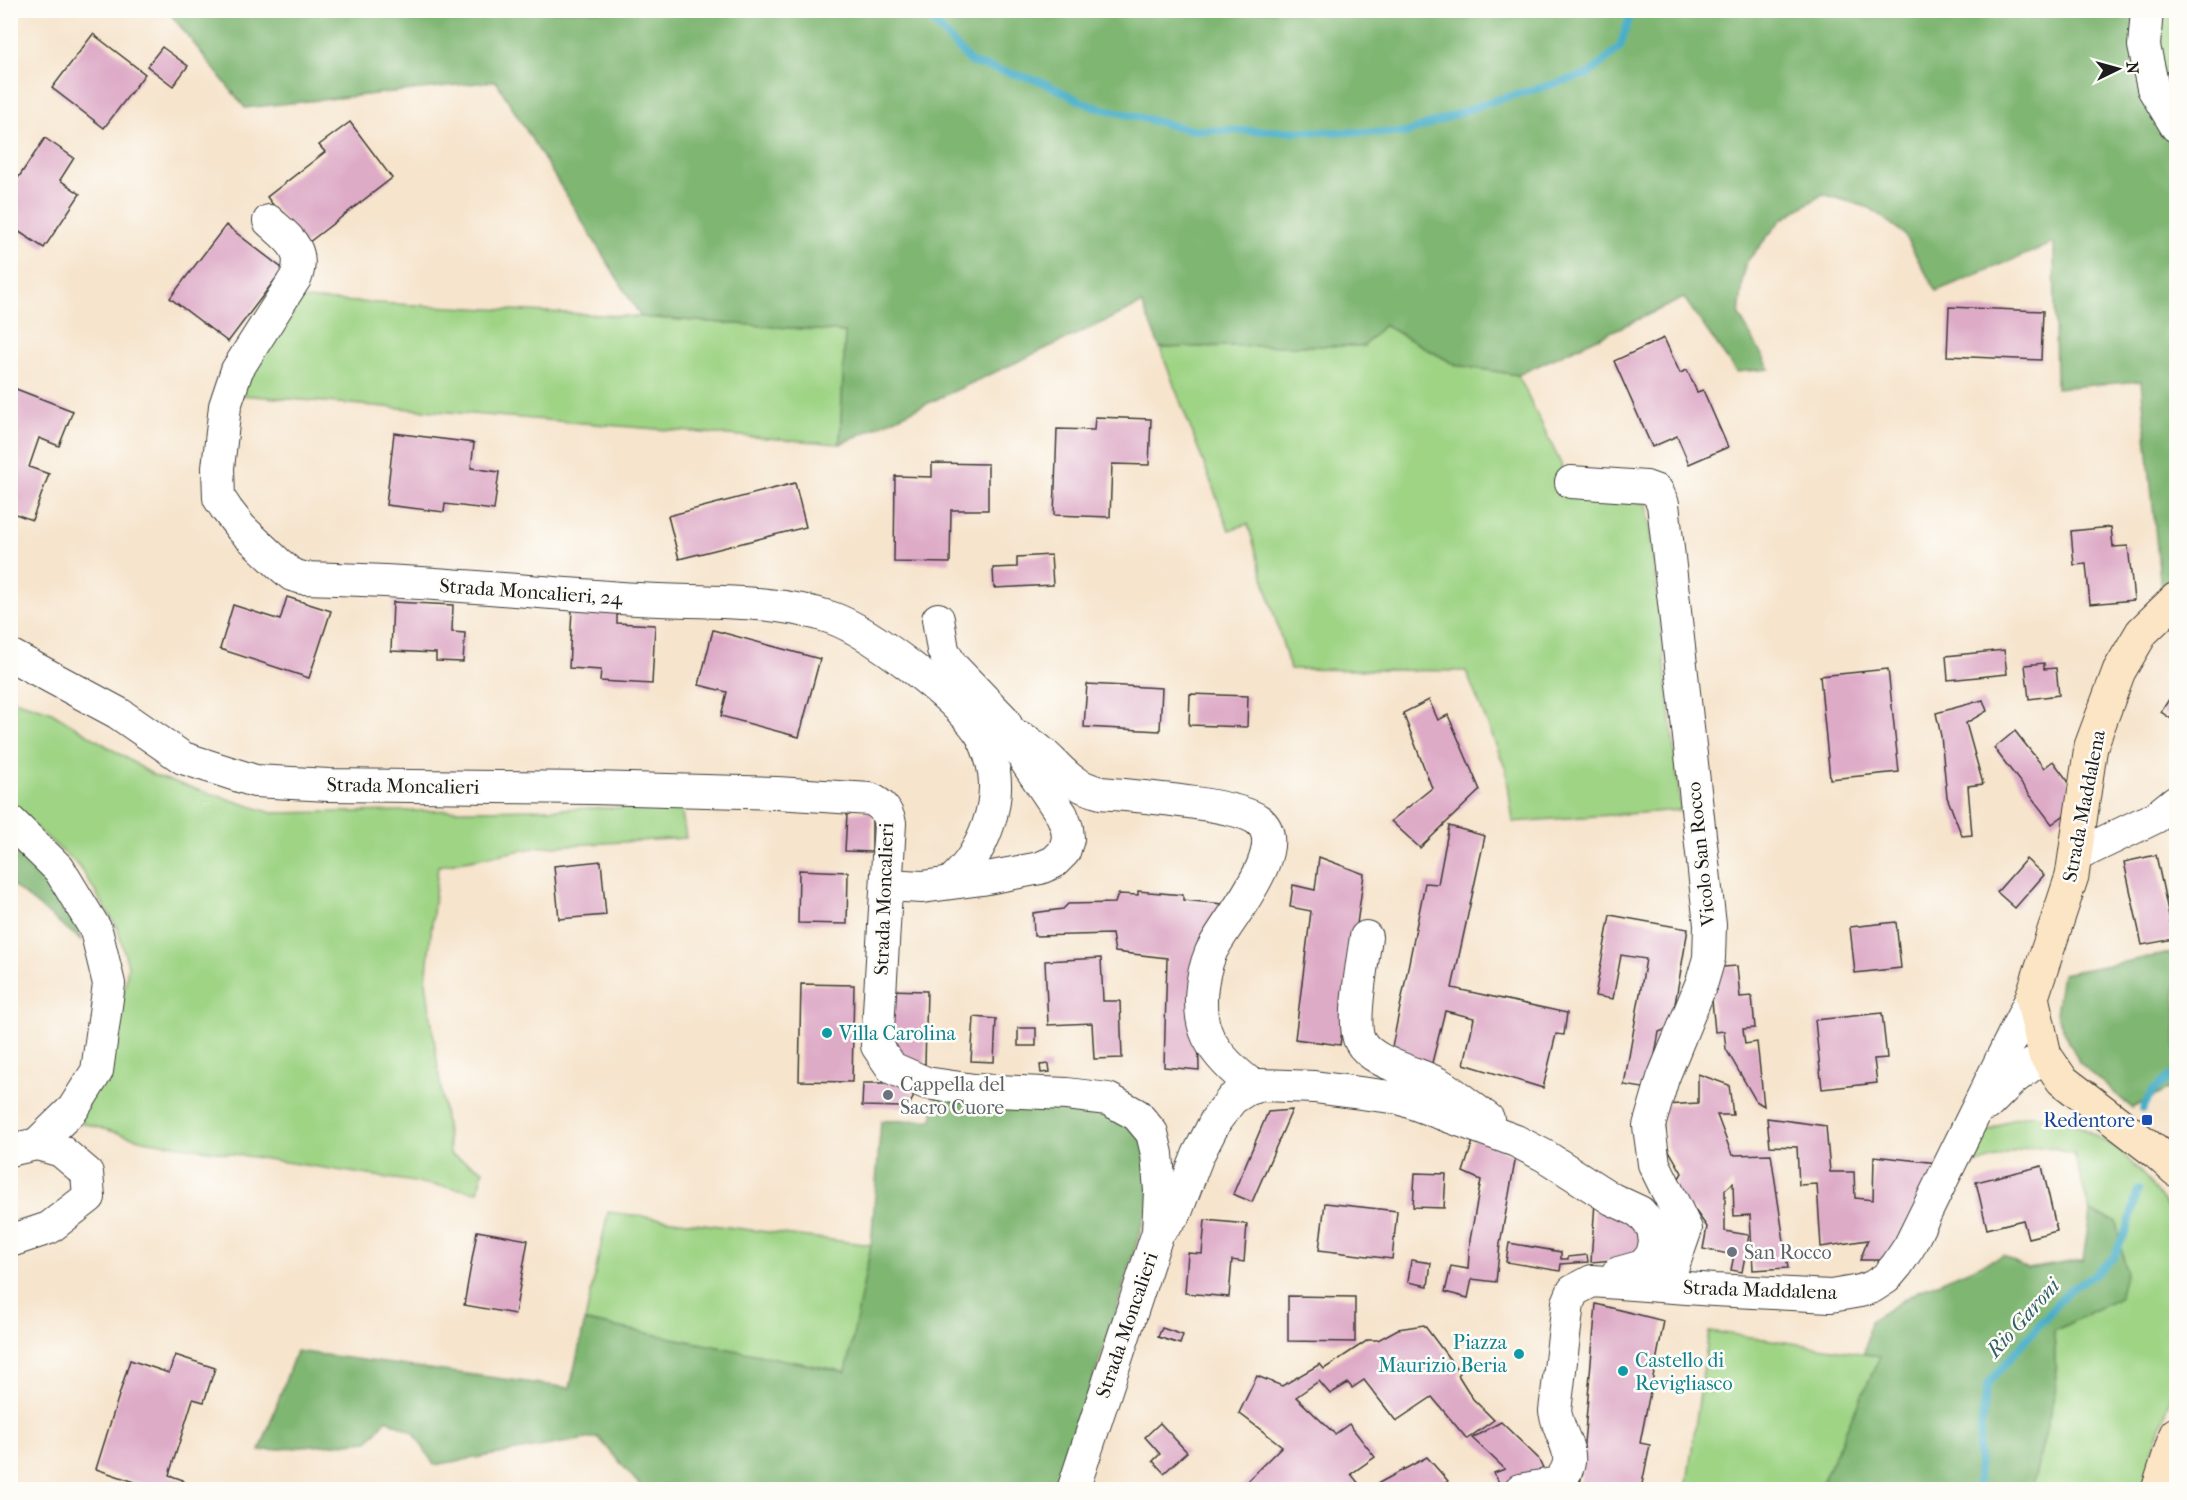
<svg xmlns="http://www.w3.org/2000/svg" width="2187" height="1500" font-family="'IM FELL French Canon',serif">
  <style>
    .green { fill: #9fd485; stroke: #5e7850; stroke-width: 1.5 }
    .forest { fill: #7fb672; stroke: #4e6947; stroke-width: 1.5 }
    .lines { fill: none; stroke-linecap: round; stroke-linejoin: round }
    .stream { stroke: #47aec7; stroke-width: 8 }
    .building { fill: #deabc7 }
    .street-casing { stroke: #3d3a36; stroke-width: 34 }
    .secondary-casing { stroke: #3d3a36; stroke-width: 35 }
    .street { stroke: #fff; stroke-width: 32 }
    .secondary { stroke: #fce5c4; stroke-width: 33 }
    .culture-dot { fill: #0f9aa8; stroke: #fdfcf7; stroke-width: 2 }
    .worship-dot { fill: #6b7280; stroke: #fdfcf7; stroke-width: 2 }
    .transit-dot { fill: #1a4fb4; stroke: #fdfcf7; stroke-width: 2 }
    .labels { text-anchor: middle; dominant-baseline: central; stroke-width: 5; stroke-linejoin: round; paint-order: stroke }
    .street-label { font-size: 20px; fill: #1c1c1c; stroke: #fdfcf7 }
    .culture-label { font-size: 20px; fill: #0d838f; stroke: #fdfcf7; text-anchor: start }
    .worship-label { font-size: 20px; fill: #5b616d; stroke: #fdfcf7; text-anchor: start }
    .transit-label { font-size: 20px; fill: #164399; stroke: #fdfcf7; text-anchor: end }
    .water-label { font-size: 21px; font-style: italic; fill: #2f5e69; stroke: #fdfcf7 }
  </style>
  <rect width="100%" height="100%" fill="#fdfcf7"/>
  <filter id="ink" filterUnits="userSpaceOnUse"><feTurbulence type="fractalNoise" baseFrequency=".0167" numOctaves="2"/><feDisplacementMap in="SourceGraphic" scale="12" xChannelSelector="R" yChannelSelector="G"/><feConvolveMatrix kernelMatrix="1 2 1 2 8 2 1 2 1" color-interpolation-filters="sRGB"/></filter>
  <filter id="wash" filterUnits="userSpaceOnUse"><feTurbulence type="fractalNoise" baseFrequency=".008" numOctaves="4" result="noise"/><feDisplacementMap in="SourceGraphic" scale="24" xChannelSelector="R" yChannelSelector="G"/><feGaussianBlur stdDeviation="1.35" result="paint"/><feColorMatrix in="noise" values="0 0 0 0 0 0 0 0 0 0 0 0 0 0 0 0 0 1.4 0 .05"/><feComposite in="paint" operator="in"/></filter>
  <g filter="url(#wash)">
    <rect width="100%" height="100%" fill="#f6e4cc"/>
    <g class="green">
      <path d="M2158,11H2176V107C2158,80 2157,42 2158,11Z"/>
      <path d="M301,299L641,317L845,332L840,444L241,395L249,370Z"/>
      <path d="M1384,325L1456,365L1518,375L1561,464L1568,494L1647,503L1681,810L1513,822L1506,770L1466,671L1290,669L1248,524L1229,530L1160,348L1230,346Z"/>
      <path d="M10,699L50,711L155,776L272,813L681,807L686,838L539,847L438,866L426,981L450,1154L483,1170L478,1192L143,1140L79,1122L118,1033L128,965L117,927L80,867L35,827L11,809Z"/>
      <path d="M2033,1114L2065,1120L2081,1127L2118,1149L2147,1179L2165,1204L2176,1228V1382L2140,1489H2032L2056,1387L2054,1331L2119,1298L2116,1221L2090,1212L2074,1154C2065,1152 2055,1147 2046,1147C2020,1145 1986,1163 1962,1169L1977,1132L1991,1130L2014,1118Z"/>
      <path d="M608,1212L871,1245L847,1372L585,1321Z"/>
      <path d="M1709,1331L1881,1356L1819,1489L1686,1490Z"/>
    </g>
    <g class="forest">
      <path d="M168,11H2134L2148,103L2176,151V579L2161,590L2141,381L2056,388L2054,243L1936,291L1903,233L1870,208L1823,194L1781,220L1745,264L1739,315L1770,369L1736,372L1684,298L1518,375L1456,365L1384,325L1364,346H1230L1160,348L1142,304L840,444L845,332L641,317L496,81L245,108Z"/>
      <path d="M10,848L26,859L67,907L82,941L11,884Z"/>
      <path d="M2176,952V1085L2132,1108L2079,1062L2056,1014L2062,974Z"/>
      <path d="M936,1095L1106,1107L1145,1142L1149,1203L1109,1333L1056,1489H643L598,1437L434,1465L414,1433L387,1419L368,1441L260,1451L296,1351L570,1388L585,1321L846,1372L871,1245L881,1121L932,1120Z"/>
      <path d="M2090,1212L2116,1221L2126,1271L2119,1298L2054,1331L2056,1387L2032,1489H1819L1880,1356L1864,1354L1870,1321L1916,1292L2003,1255L2027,1269L2083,1260Z"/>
    </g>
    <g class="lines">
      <g class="stream">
        <path d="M922,10L972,63L1040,81L1091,106L1192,130L1406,133L1486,103L1589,74L1620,47L1632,10"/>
        <path d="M2143,1109L2151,1093L2176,1071"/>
        <path d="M1978,1490L1979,1443L1987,1385L2069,1290L2095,1274L2114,1257L2129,1224L2138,1190"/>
      </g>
    </g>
    <g id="blocks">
      <g class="building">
        <path d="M93,34L145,74L104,128L52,88Z"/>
        <path d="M162,47L188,66L173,86L147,66Z"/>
        <path d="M350,122L392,178L304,246L267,197L325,152L319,145Z"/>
        <path d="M45,138L74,158L60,180L80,194L44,248L10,226V190Z"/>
        <path d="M226,225L283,269L228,342L170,298Z"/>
        <path d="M1949,307L2043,311L2041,360L1947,356Z"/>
        <path d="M1664,338L1680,373L1687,370L1697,392L1703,390L1728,447L1689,464L1677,436L1652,447L1614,361Z"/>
        <path d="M11,387L73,411L59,446L39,438L29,467L49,474L32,520L10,512Z"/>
        <path d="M1095,417L1151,419L1149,465L1112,464L1110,517L1054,515L1057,429L1094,430Z"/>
        <path d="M394,433L474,443L471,468L499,472L494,510L445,504L444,512L386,505Z"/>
        <path d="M932,463L988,464V510H951L950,563L894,562L895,476L932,477Z"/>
        <path d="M795,483L806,527L679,559L668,516Z"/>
        <path d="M2111,527L2113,547L2128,546L2134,600L2090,604L2086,564L2074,565L2071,531Z"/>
        <path d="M1051,555L1053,585L994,588L993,568L1017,567V557Z"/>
        <path d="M287,597L331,611L309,678L220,649L233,605L280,620Z"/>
        <path d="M393,602L453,605L452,632L465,633L463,662L436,661V653L391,651Z"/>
        <path d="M572,609L617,612V623L655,625L652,684L600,681L601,670L569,668Z"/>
        <path d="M713,630L820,659L799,737L721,716L727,692L699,685Z"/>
        <path d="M2004,650L2007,674L1948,680L1946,656Z"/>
        <path d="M2044,663V669L2056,668L2059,695L2029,699L2025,665Z"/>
        <path d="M1888,669L1899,772L1830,779L1820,676Z"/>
        <path d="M1087,684L1162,688L1160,731L1084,727Z"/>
        <path d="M2176,688V722L2161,712Z"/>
        <path d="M1190,694L1248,696L1247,727L1189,725Z"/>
        <path d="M1429,700L1438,720L1448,715L1480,790L1420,848L1391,821L1432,788L1403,713Z"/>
        <path d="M1983,700L1987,711L1966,723L1983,784L1968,786L1972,835L1962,836L1947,797L1941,736L1936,713Z"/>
        <path d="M2015,731L2044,768L2053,761L2070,784L2067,813L2052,824L1994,748Z"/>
        <path d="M872,811V852L845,851L847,814Z"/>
        <path d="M1449,826L1485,836L1452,988L1567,1013L1564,1035L1556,1034L1543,1088L1464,1064L1474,1018L1445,1011L1431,1067L1392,1047L1425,883L1438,884Z"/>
        <path d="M2156,855L2174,939L2142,945L2124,862Z"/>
        <path d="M1319,857L1364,874L1340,1045L1295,1039L1311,911L1290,907L1293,885L1315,890Z"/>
        <path d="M2026,859L2044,875L2015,908L1997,892Z"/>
        <path d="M601,861L606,915L559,919L554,866Z"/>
        <path d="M799,870L848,872L847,924L798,923Z"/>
        <path d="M1138,891L1183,895V900L1233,905L1197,982L1199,1070L1164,1067L1167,958L1115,952L1112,934L1034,936L1033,913L1063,909L1068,904L1115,903L1118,894L1138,895Z"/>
        <path d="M1610,915L1688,929L1671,1027L1659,1032L1649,1089L1624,1085L1646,959L1621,955L1613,999L1595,996Z"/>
        <path d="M1896,922L1901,968L1855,973L1850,927Z"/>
        <path d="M1101,958L1103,1001H1120L1122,1058L1094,1059L1092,1023L1048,1025L1045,961Z"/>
        <path d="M1737,966L1740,997L1752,996L1755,1028L1743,1029L1745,1044L1757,1042L1764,1106L1756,1101L1726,1049L1724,1031L1715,1032L1709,968Z"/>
        <path d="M801,984L854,985L852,1082L799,1081Z"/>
        <path d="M888,990L927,991L925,1064L905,1063L886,1048Z"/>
        <path d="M1882,1013L1887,1058L1874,1059L1877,1083L1822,1089L1815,1020Z"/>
        <path d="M974,1017L996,1019L994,1062L971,1061Z"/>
        <rect x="1018" y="1028" width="18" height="18"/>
        <path d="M1049,1064L1050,1072L1041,1073L1040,1065Z"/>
        <path d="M1698,1074L1729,1085L1733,1115H1717L1732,1155L1771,1154L1788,1268L1753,1270L1750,1215L1734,1216L1733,1183L1725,1190V1231L1749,1235L1742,1272L1731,1270L1734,1255L1703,1249L1707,1227L1695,1210L1681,1207L1672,1190L1682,1173L1667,1147L1664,1105L1698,1103Z"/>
        <path d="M863,1083H902L913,1092V1098L909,1105L902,1107L862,1106Z"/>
        <path d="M1292,1110L1252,1202L1233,1194L1268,1112Z"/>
        <path d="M1767,1118L1826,1126L1830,1172H1854L1855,1198L1873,1200L1874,1156L1938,1163L1893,1250L1880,1260H1860L1868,1240L1821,1247L1817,1184L1799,1185L1797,1147L1770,1146Z"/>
        <path d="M1474,1138L1516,1156L1500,1244L1496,1282L1472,1279L1468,1298L1445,1292L1451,1266L1468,1269L1470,1240L1481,1180L1463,1172Z"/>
        <path d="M2042,1166L2057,1231L2028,1238L2023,1220L1987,1229L1976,1182Z"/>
        <path d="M1415,1173L1446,1174L1444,1208L1413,1207Z"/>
        <path d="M1595,1201L1638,1218L1639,1258L1591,1262Z"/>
        <path d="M1325,1203L1397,1211L1392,1259L1319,1250Z"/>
        <path d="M1205,1220L1247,1224L1244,1262L1232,1260L1229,1297L1185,1293L1188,1253L1202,1254Z"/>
        <path d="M477,1231L528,1240L515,1314L464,1305Z"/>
        <path d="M1509,1243L1561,1252V1259H1568V1257L1587,1255L1588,1262L1561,1264L1560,1271L1506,1262Z"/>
        <path d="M1411,1260L1431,1263L1428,1286L1408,1282Z"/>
        <path d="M1288,1296L1355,1297V1342L1288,1341Z"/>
        <path d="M1596,1304L1664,1321L1640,1443L1650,1445L1641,1489L1616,1485V1490H1580Z"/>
        <path d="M1424,1325L1460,1373L1458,1375L1473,1399L1494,1420L1467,1439L1432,1397L1396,1421L1364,1380L1352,1388L1348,1383L1330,1394L1319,1381L1296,1397L1335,1434L1349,1424L1375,1457L1351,1474L1364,1490H1238L1282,1446L1239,1413L1257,1376L1282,1386L1320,1364L1324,1369L1368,1340H1378L1398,1329Z"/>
        <path d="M1162,1328L1183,1335L1180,1344L1158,1337Z"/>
        <path d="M175,1355L215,1368L204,1402L193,1399L169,1475L183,1480L179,1490H146L147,1486L96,1469L130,1360L169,1373Z"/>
        <path d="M1501,1422L1538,1458L1547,1478L1502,1488L1494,1473L1505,1469L1472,1438Z"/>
        <path d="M1160,1423L1187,1452L1164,1473L1153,1461L1160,1454L1145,1437Z"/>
        <path d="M1427,1457L1448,1481L1436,1490H1366Z"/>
      </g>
    </g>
  </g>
  <g filter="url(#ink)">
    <use href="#blocks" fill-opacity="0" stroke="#3d3a36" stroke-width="1.5"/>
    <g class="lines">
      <defs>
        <g id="street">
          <path d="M2147,10L2144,46L2153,88L2176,126"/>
          <path d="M269,221C288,239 306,248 296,277L237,370L225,406L218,468L219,498L227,510L241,528L279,564L292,575L303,578C415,580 527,592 638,599C700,603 773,598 832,618C871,632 954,696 978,730C985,739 988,749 991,759C1004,801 983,854 951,882"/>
          <path d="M1571,482L1646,487L1657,491L1663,504L1710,925L1709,958L1702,982L1663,1078L1649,1126L1654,1164L1686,1229L1666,1286"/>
          <path d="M10,655L118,713L183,758L255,781L329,785L593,788L777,793L870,799C882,804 887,811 890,823L877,1046L892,1068L926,1083L974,1090L1067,1094L1108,1099L1137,1115L1152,1133L1157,1154L1160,1191L1158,1232L1073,1490"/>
          <path d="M1010,733C1017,736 1025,739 1031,744C1060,764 1062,783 1101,793C1133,796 1235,803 1258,820C1294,847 1224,923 1211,952C1201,976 1196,1012 1208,1037C1218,1057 1237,1074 1255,1087"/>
          <path d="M10,821L59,869L96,930L109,984L97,1071L73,1109L37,1144L10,1150"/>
          <path d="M2075,856L2156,817L2176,801"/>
          <path d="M887,885L922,887L982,879L1040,868L1054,862L1064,852L1068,839L1067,828L1062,815L1025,760L1003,719L951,665L943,650L938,619"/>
          <path d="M1366,937C1363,958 1351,1024 1360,1041C1372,1064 1418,1072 1439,1084C1456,1094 1472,1108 1488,1119"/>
          <path d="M1988,1104L2012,1080L2045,1055"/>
          <path d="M1159,1231L1176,1212L1198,1155L1216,1120L1232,1099L1246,1090L1260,1085L1314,1087L1399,1098L1516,1141L1545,1156L1612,1199L1640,1212L1653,1228L1655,1242L1652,1255L1643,1266L1618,1273L1611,1282"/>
          <path d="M10,1241L49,1228L89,1197L87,1173L61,1151L37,1144"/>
          <path d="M1520,1490L1558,1483"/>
          <path d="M1551,1490C1586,1457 1561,1446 1555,1411L1568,1303L1573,1291L1592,1281L1714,1290L1831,1296L1860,1291L1872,1287L1886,1278L1897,1265L1909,1247L2032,997"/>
        </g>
        <g id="secondary">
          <path d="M2176,599L2142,632L2119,671L2091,746L2072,876L2032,997L2045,1055L2062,1080L2157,1153L2176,1170"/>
          <path d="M2158,1490L2176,1434"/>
        </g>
      </defs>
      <use href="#street" class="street-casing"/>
      <use href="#secondary" class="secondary-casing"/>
      <use href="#street" class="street"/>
      <use href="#secondary" class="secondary"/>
    </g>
  </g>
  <g class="culture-dot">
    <circle cx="827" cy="1033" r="6"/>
    <circle cx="1519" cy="1354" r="6"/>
    <circle cx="1623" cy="1371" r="6"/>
  </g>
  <g class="worship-dot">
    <circle cx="888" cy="1095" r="6"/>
    <circle cx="1732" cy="1252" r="6"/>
  </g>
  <rect class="transit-dot" x="2141" y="1114" width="12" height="12" rx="3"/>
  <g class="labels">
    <g class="street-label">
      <text transform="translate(531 592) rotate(4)">Strada Moncalieri, 24</text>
      <text transform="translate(403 786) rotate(1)">Strada Moncalieri</text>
      <text transform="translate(2084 806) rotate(-79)">Strada Maddalena</text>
      <text transform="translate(1701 854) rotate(-96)">Vicolo San Rocco</text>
      <text transform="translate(884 899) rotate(-88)">Strada Moncalieri</text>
      <text transform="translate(1760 1290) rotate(2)">Strada Maddalena</text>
      <text transform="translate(1127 1325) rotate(-71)">Strada Moncalieri</text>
    </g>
    <g class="culture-label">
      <text x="839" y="1033">Villa Carolina</text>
      <text x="1507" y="1342" text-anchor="end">Piazza<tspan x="1507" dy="23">Maurizio Beria</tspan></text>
      <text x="1635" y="1360">Castello di<tspan x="1635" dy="23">Revigliasco</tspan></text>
    </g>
    <g class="worship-label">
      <text x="900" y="1084">Cappella del<tspan x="900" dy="23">Sacro Cuore</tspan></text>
      <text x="1744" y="1252">San Rocco</text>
    </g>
    <g class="transit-label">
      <text x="2135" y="1120">Redentore</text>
    </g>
    <g class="water-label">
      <text transform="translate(2023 1318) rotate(-48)">Rio Garoni</text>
    </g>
  </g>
  <rect width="2187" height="1500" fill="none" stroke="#fdfcf7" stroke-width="36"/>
  <g transform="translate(2118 69) rotate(85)" stroke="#fdfcf7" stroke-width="4.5" paint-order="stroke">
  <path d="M0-4.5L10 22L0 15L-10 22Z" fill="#1c1c1c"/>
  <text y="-9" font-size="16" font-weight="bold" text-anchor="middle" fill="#1c1c1c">N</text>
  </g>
</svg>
